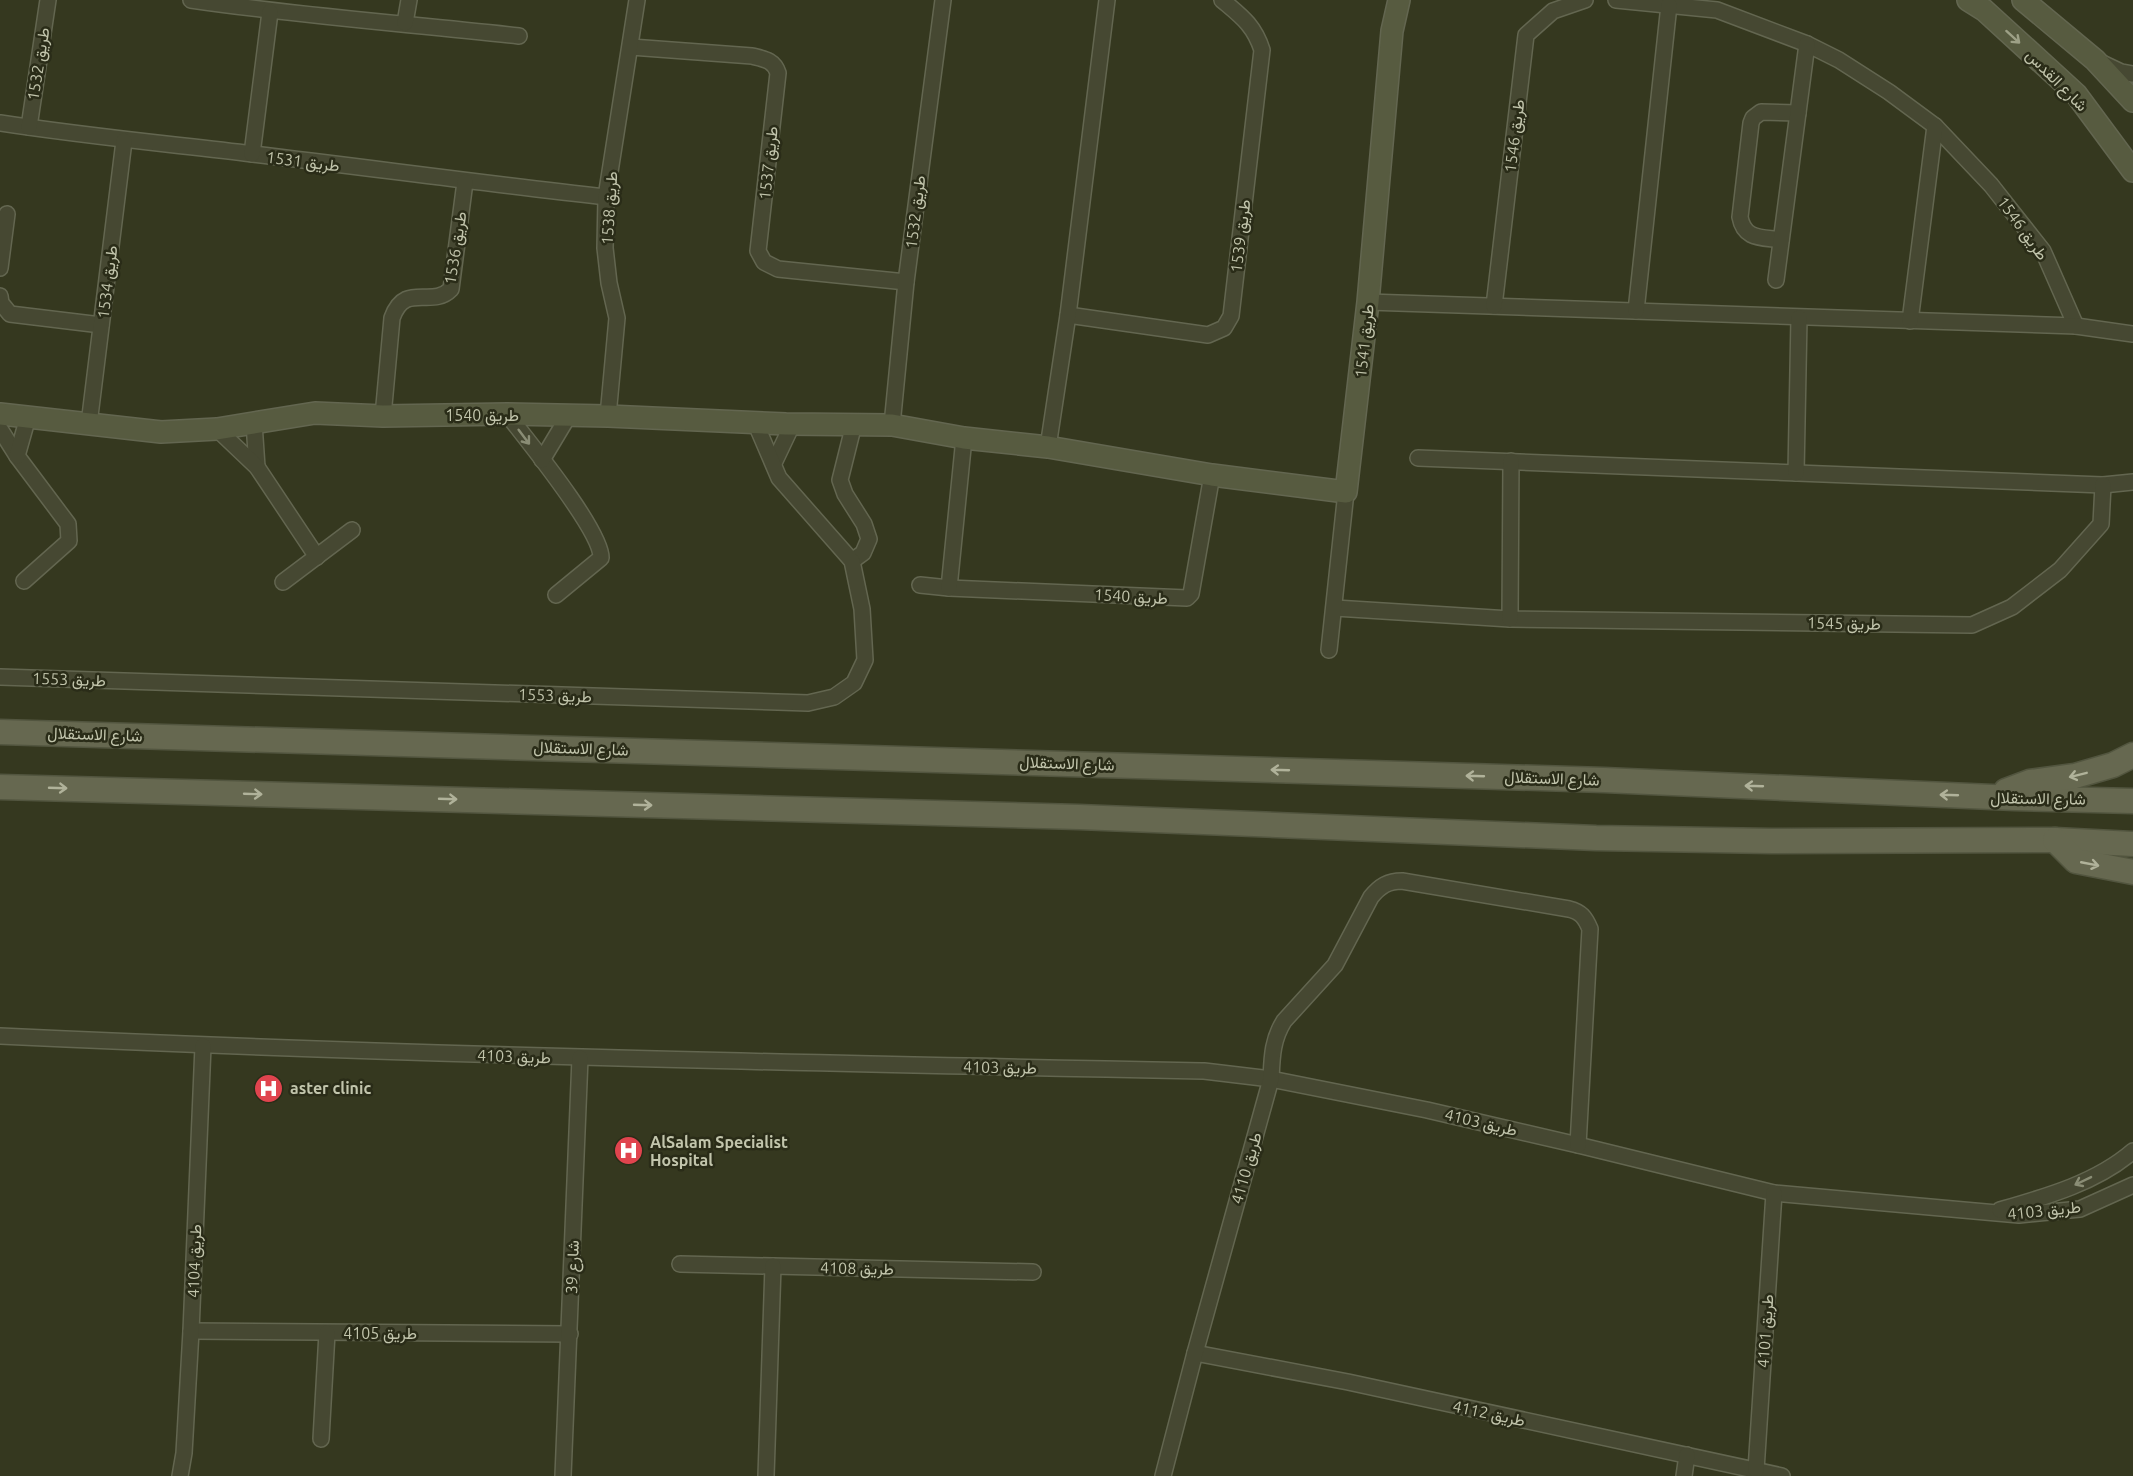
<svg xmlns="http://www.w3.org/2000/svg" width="2133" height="1476" font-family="Ubuntu,Vazirmatn,sans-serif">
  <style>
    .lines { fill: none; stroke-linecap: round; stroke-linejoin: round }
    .street-casing { stroke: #636650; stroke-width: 18 }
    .secondary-casing { stroke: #636650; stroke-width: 24 }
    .primary-casing { stroke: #52553f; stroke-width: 27 }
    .street { stroke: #464832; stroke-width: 15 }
    .secondary { stroke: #575b40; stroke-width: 21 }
    .primary { stroke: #666850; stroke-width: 24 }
    .oneway { stroke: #9da086 }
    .oneway2 { stroke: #8a8d75 }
    .oneway3 { stroke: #b0b29a }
    .labels { text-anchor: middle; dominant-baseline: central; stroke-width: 5; stroke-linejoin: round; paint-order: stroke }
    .street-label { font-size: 16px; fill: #c2c5ac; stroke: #2a2c18 }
    .poi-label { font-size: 16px; font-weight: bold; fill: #c2c5ac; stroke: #2a2c18; text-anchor: start }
  </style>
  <rect width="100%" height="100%" fill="#35381f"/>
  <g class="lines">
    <defs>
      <g id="street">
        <path d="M191,0C300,16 410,24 519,36"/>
        <path d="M1616,0L1717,10L1807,44L1839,60L1889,92L1935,126L1991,185L2043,251L2076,326"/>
        <path d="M405,23L409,0"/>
        <path d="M631,47L752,56C764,59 774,60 778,73L758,251L764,262L778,269L906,282"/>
        <path d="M2102,63L2121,72L2133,74"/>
        <path d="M0,123C84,136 169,144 253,154C371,168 488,184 606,197"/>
        <path d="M29,127L48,0"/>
        <path d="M252,154L270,12"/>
        <path d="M1781,240C1762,237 1744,240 1740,217L1751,123L1753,118L1761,112L1798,113"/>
        <path d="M0,268L7,214"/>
        <path d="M1776,280L1807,44"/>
        <path d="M0,296L1,303L10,314L101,325"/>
        <path d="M1368,302L2076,326L2133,334"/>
        <path d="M1494,306L1526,35L1553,11L1585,0"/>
        <path d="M1636,311L1669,5"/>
        <path d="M1068,315L1208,335L1224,328L1231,316L1262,50C1254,25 1241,16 1222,0"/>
        <path d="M1910,321L1935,126"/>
        <path d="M507,414C527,440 602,531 601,558L556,595"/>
        <path d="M383,416L392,318C405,281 432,309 451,289L465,182"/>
        <path d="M608,416L617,318L609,283L605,248L606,197L637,0"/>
        <path d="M254,423L257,467"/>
        <path d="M89,424L124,141"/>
        <path d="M892,425L906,282L943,0"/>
        <path d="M0,429L17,456L68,524L69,541L24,581"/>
        <path d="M217,429L257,467L317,557"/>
        <path d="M1048,447L1068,315L1107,0"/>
        <path d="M17,456L28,417"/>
        <path d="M1418,458L2103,485L2133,482"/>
        <path d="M542,460L569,415"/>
        <path d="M774,463L793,423"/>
        <path d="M1796,473L1799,318"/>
        <path d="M852,561L863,553L869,539L864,524L845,494L840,480L854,424"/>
        <path d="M283,582L352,530"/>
        <path d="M920,585L949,588L1187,598L1191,594L1212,475"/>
        <path d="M949,588L964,438"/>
        <path d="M1335,608L1510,619L1972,625L2012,607L2060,570L2101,524L2103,485"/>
        <path d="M1510,619L1511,461"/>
        <path d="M1329,650L1346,492"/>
        <path d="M0,677L808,703L834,697L854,683L865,660L862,609L852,561L779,478L755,422"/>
        <path d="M0,1036C401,1055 803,1063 1204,1071L1271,1079L1427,1110L1578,1145L1774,1193L2019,1215L2080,1209L2133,1185"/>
        <path d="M2000,1210C2045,1197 2096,1183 2133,1151"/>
        <path d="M680,1264L1033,1272"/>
        <path d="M191,1331L570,1334"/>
        <path d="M1195,1353L1348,1382L1782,1476"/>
        <path d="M321,1439L327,1333"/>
        <path d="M1756,1470L1774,1193"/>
        <path d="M180,1476L184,1453L191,1331L203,1046"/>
        <path d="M563,1476L580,1058"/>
        <path d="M766,1476L773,1266"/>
        <path d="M1163,1476L1195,1353L1271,1079C1272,1058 1272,1040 1284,1021L1335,965L1371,897C1380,886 1388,881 1402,881L1569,909C1581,912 1585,917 1590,929L1578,1145"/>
        <path d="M1684,1476L1687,1455"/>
      </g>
      <g id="secondary">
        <path d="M1968,0L1984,10L2076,94L2133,171"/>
        <path d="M2023,0L2095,60L2133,101"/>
        <path d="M0,414L161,432L217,429L315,413L383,416L507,414L608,416L786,424L892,425L964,438L1048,447L1212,475L1346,492L1368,302L1392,31L1399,0"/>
      </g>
      <g id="primary">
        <path d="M0,732L1604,780L2015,798L2133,801"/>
        <path d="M0,787L1079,817L1596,838L1771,841L2055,840L2133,844"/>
        <path d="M2006,791L2030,782L2075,776L2113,765L2133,755"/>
        <path d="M2055,840L2076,861L2133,872"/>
      </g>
    </defs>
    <use href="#street" class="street-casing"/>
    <use href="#secondary" class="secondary-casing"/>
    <use href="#primary" class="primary-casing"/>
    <use href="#street" class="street"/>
    <use href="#secondary" class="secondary"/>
    <use href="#primary" class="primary"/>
  </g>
  <defs><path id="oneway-shaft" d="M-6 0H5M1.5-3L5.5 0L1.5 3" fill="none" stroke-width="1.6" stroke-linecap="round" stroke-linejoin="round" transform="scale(1.5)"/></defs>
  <use class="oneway" href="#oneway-shaft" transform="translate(2013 37) rotate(42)"/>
  <g class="oneway2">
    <use href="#oneway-shaft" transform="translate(524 437) rotate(53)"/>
    <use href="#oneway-shaft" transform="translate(2083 1181) rotate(154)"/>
  </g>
  <g class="oneway3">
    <use href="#oneway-shaft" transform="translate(1280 770) rotate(-178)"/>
    <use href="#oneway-shaft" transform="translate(2078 775) rotate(166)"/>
    <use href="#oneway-shaft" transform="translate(1475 776) rotate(-178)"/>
    <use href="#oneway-shaft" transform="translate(1754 786) rotate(-178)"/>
    <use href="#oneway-shaft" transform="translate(58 788) rotate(2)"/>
    <use href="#oneway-shaft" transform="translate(253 794) rotate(2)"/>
    <use href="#oneway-shaft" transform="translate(1949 795) rotate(-178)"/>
    <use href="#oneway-shaft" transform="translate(448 799) rotate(2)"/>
    <use href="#oneway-shaft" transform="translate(643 805) rotate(2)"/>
    <use href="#oneway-shaft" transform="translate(2090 864) rotate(11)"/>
  </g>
  <defs>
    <symbol id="hospital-disc" viewBox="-11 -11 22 22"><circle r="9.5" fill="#e0444e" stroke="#2a2c18"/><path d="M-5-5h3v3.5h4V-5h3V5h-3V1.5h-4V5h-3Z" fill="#fff"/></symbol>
  </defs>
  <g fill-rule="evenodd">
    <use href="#hospital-disc" x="252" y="1072" width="33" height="33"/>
    <use href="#hospital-disc" x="612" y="1134" width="33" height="33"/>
  </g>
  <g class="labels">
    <g class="street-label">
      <text transform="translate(38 64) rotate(-81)">طريق 1532</text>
      <text transform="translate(2057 80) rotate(45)">شارع القدس</text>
      <text transform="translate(1514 136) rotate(-83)">طريق 1546</text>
      <text transform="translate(303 161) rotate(7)">طريق 1531</text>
      <text transform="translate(768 163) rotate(-84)">طريق 1537</text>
      <text transform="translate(609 208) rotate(-86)">طريق 1538</text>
      <text transform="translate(915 212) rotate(-83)">طريق 1532</text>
      <text transform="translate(2023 228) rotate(54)">طريق 1546</text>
      <text transform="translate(1240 236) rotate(-83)">طريق 1539</text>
      <text transform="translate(455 248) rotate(-81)">طريق 1536</text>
      <text transform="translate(107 282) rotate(-83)">طريق 1534</text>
      <text transform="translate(1364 341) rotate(-84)">طريق 1541</text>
      <text x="482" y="415">طريق 1540</text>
      <text transform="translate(1131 596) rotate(3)">طريق 1540</text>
      <text transform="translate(1844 623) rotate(1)">طريق 1545</text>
      <text transform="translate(69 679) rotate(2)">طريق 1553</text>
      <text transform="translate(555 695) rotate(2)">طريق 1553</text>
      <text transform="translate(95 734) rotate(2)">شارع الاستقلال</text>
      <text transform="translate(581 748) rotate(2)">شارع الاستقلال</text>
      <text transform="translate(1067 763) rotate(2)">شارع الاستقلال</text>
      <text transform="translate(1552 778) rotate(2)">شارع الاستقلال</text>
      <text transform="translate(2038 798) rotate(1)">شارع الاستقلال</text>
      <text transform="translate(514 1056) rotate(2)">طريق 4103</text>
      <text transform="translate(1000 1067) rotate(1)">طريق 4103</text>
      <text transform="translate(1481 1122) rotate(13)">طريق 4103</text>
      <text transform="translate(1246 1168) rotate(-74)">طريق 4110</text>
      <text transform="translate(2044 1210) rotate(-6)">طريق 4103</text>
      <text transform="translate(194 1261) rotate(-88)">طريق 4104</text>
      <text transform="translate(572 1267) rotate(-88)">شارع 39</text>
      <text transform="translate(857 1268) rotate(1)">طريق 4108</text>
      <text transform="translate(1765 1331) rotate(-86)">طريق 4101</text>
      <text x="380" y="1333">طريق 4105</text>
      <text transform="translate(1489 1413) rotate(12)">طريق 4112</text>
    </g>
    <g class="poi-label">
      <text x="290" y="1088">aster clinic</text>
      <text x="650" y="1142">AlSalam Specialist<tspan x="650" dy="18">Hospital</tspan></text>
    </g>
  </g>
</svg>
